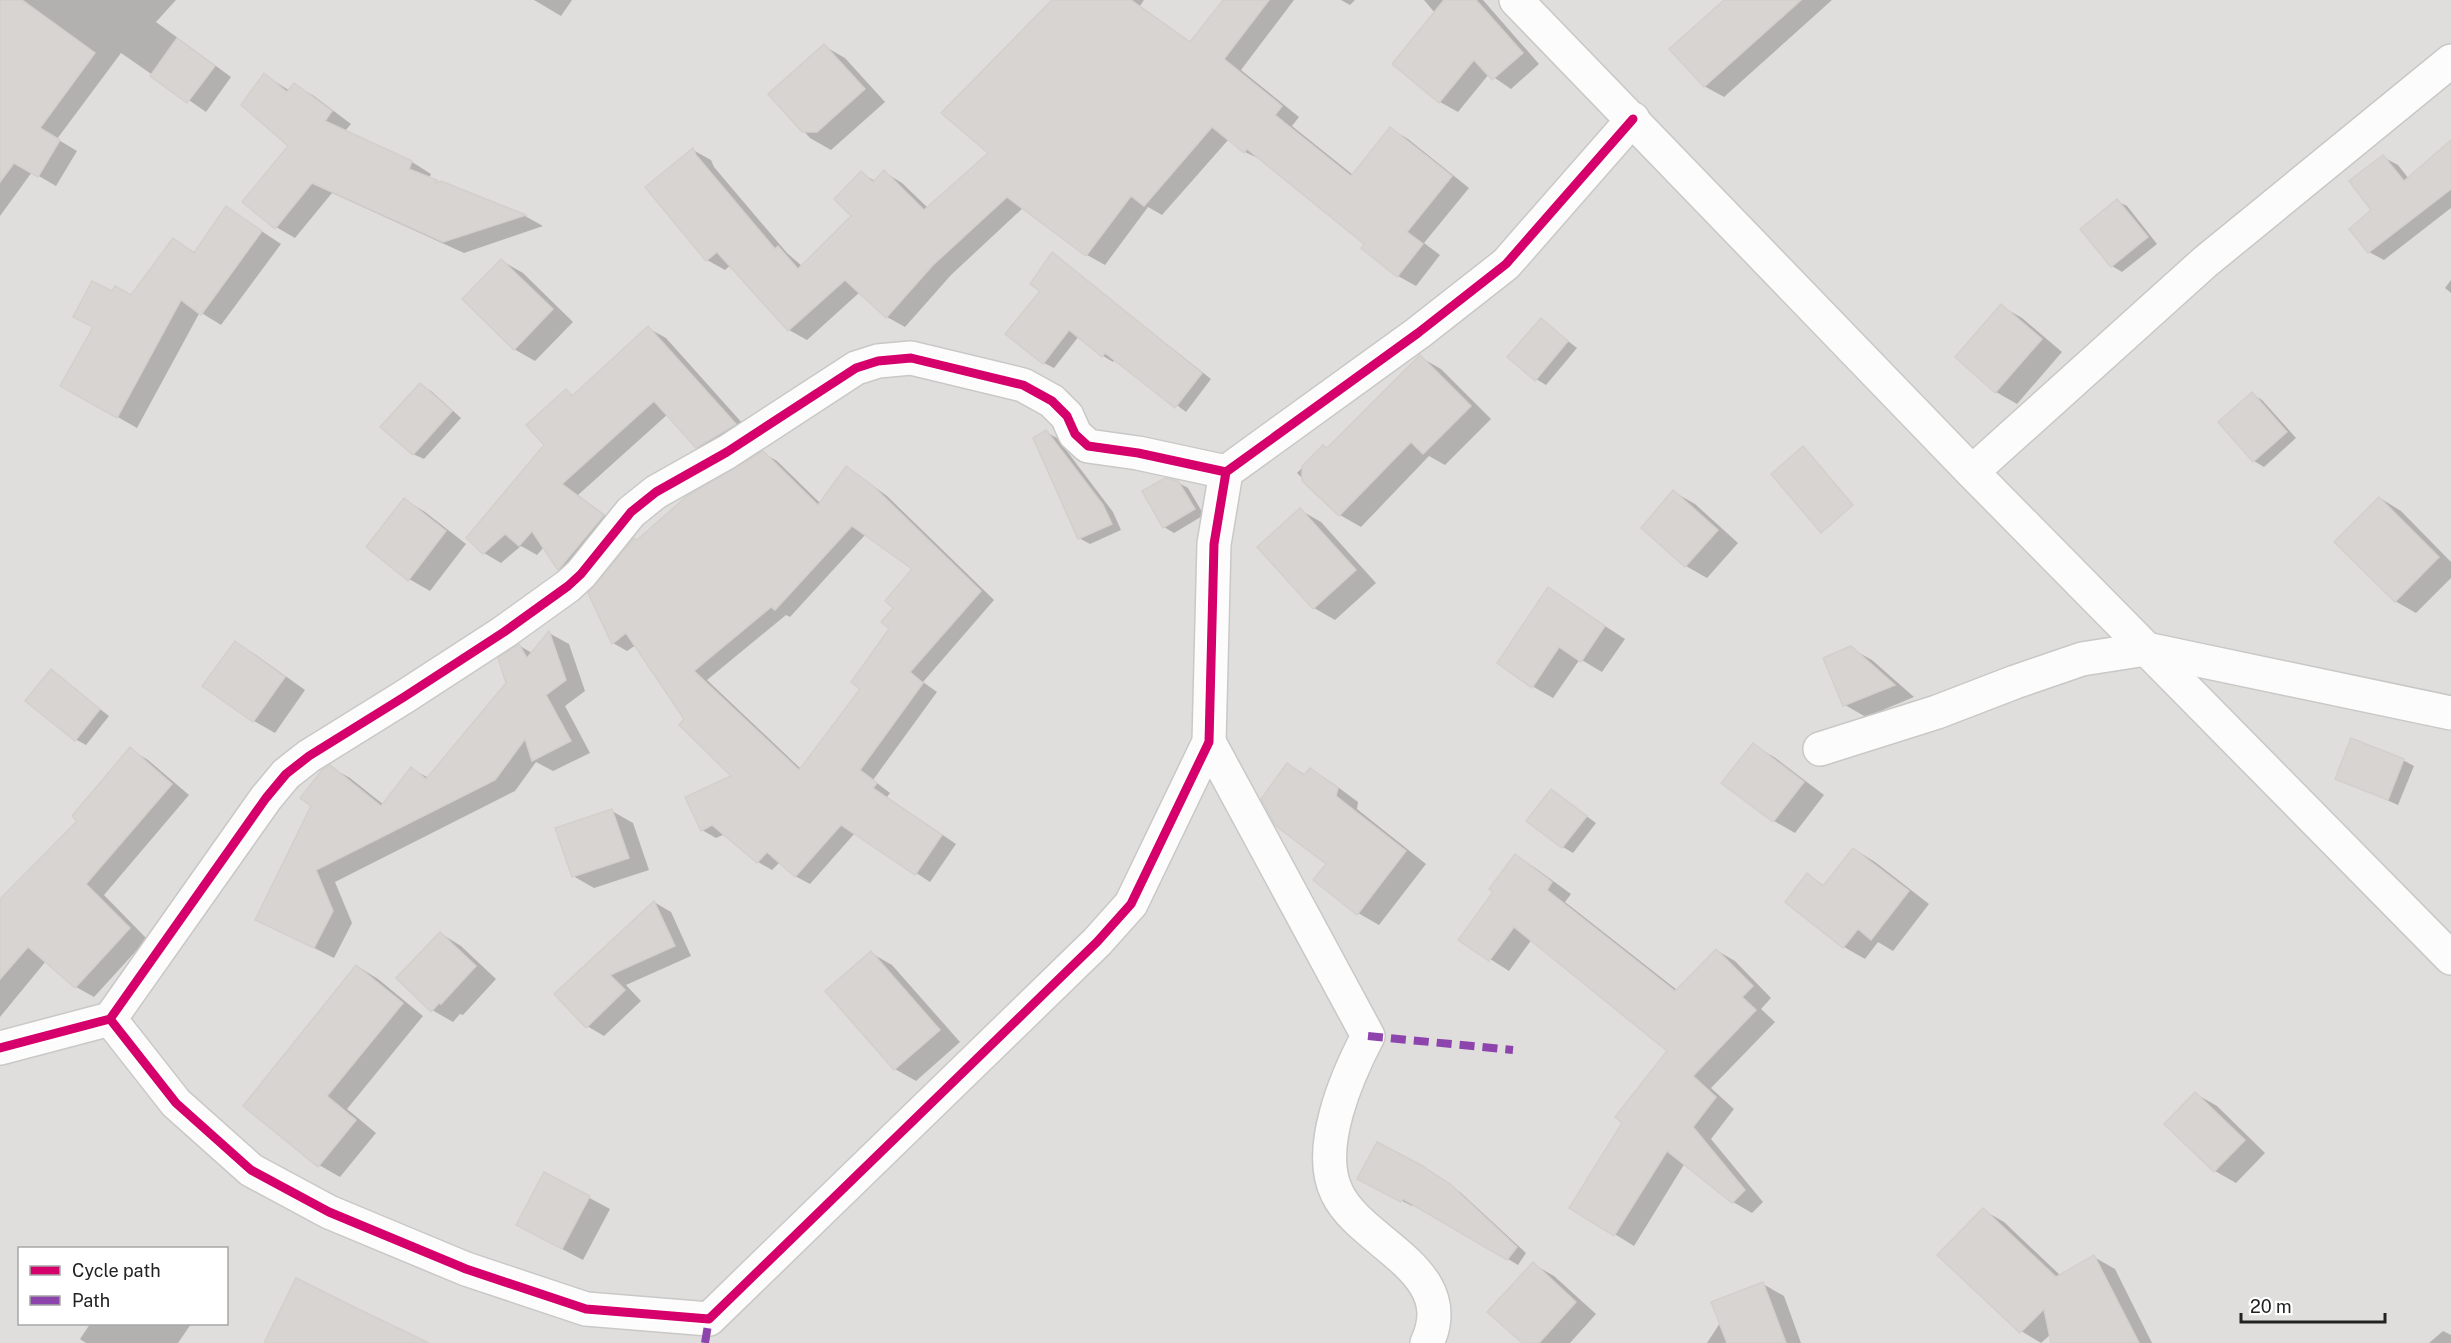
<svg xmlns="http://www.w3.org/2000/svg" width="2451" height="1343" font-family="'Public Sans',sans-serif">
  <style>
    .residential { fill: #dfdedc; fill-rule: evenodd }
    .shadow { fill: #0003; fill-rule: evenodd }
    .building { fill: #d7d4d2; stroke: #d3d0cc; stroke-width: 1.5; fill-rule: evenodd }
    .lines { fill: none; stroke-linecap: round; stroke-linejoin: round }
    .street-casing { stroke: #c9c8c7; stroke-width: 36 }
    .street { stroke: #fdfcfc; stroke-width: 33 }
    .quiet { stroke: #8e44ad; stroke-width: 8; stroke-dasharray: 15 8; stroke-linecap: butt }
    .cycleway-casing { stroke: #fff; stroke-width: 13 }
    .cycleway { stroke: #d6006c; stroke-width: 9 }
  </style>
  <rect width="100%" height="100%" fill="#f0eeeb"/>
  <path class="residential" d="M0,0H2451V1343H0ZM20,1248H226V1324H20Z"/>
  <g class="shadow">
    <path d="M0,0H176L156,22L231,77L206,112L121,53L57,139L77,151L56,186L32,172L0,216Z"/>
    <path d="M534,0H572L561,16Z"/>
    <path d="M1054,0H1144L1140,6L1192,43L1225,0H1294L1241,70L1299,117L1292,126L1353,175L1391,129L1408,139L1469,188L1424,243L1440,255L1416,286L1398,276L1366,244L1264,161L1245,152L1229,139L1162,215L1148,207L1105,265L1087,255L1024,207L951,275L905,327L887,317L860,292L807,340L789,330L731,265L725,270L707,260L693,150L711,160L714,167L787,253L803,267L853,216L861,173L875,181L884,172L902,183L928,208L991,153Z"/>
    <path d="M1341,0H1355L1350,5Z"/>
    <path d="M1424,0H1483L1539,64L1511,89L1489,74L1458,112L1440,102L1394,64L1435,13Z"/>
    <path d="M1727,0H1832L1724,97L1704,86Z"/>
    <path d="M824,46L845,58L885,102L831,150L810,138L770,94Z"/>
    <path d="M265,75L290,91L295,85L314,96L351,124L344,132L412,162L431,174L429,178L525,216L543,226L464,253L332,193L295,238L276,227L290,145Z"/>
    <path d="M2451,142V208L2384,260L2369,252L2373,210L2383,157L2398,165L2409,179Z"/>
    <path d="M2117,201L2127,206L2157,244L2122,272L2112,266Z"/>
    <path d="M227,208L281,244L221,325L200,312L137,428L62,385L112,293L132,297L173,240L196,253Z"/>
    <path d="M1053,254L1211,379L1186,412L1115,359L1113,362L1103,356L1079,336L1054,368L1044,363L1042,290Z"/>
    <path d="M502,261L523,273L573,322L535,361L514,349Z"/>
    <path d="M2451,280V293L2445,288Z"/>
    <path d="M2001,306L2022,318L2062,352L2017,404L1996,392L1957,357Z"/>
    <path d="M1541,320L1577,348L1546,385L1536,379Z"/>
    <path d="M648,328L666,338L752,434L715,457L697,447L668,414L578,495L621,527L576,579L558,568L544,547L537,555L521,546L501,563L484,553L546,445L566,391L574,396Z"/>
    <path d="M1420,357L1441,369L1491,419L1445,465L1429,456L1361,527L1340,515L1297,473L1323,447L1328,449Z"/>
    <path d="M420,385L431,391L461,418L424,459L413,454Z"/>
    <path d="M2252,394L2262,400L2296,438L2264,467L2254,461Z"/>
    <path d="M1046,432L1057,438L1113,512L1121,530L1090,544L1079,538Z"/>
    <path d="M763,453L777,461L821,504L847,468L861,477L887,496L994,600L923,682L937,692L873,780L890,793L887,797L956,844L930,882L855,833L810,884L795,876L780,862L772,870L758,862L725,834L716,838L702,830L734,776L686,719L636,645L627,651L613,643L638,542ZM866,534L914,569L895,608L891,629L862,688L801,769L707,680L786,615L790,617Z"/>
    <path d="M1177,482L1188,488L1204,515L1174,533L1164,527Z"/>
    <path d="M1674,492L1695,504L1738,543L1707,578L1686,566Z"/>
    <path d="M2380,498L2401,511L2451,562V578L2416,613L2395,601Z"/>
    <path d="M405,500L425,512L466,544L430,591L409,579Z"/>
    <path d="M1300,510L1321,522L1376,583L1335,620L1314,608Z"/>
    <path d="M1548,589L1625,639L1602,672L1580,659L1553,698L1532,686Z"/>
    <path d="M549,633L569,644L585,691L565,706L590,753L553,771L536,762L515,791L335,882L352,923L334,958L257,919L330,767L350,778L384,805L411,769L429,778L508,683L520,646L532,653Z"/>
    <path d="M236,643L256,655L305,690L275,733L254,721Z"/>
    <path d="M1850,648L1872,660L1914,697L1866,717L1845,705Z"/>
    <path d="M51,671L109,716L86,745L75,739Z"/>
    <path d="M1753,745L1774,757L1824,795L1795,833L1774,821L1724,783Z"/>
    <path d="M130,749L148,760L189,795L104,895L147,939L94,997L76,987L46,961L0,1017V901L22,877L79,821Z"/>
    <path d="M2403,760L2414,766L2398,805L2337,778Z"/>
    <path d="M1288,765L1306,775L1310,770L1331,782L1358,802L1357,809L1426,864L1379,925L1358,913L1328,864Z"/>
    <path d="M1552,791L1596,823L1573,853L1563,847Z"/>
    <path d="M612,811L633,823L649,870L594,888L573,876Z"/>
    <path d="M1854,849L1875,862L1929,904L1893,951L1878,942L1865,959L1844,947L1787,901L1807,875L1825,886Z"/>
    <path d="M1515,856L1534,867L1571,894L1565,902L1677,990L1716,950L1735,961L1771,998L1761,1009L1775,1022L1711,1088L1734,1109L1711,1139L1763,1202L1752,1213L1733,1202L1685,1163L1634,1246L1571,1207L1670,1051L1532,939L1509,971L1460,940L1495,891Z"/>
    <path d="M654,902L671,912L691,956L626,985L641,1001L604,1036L587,1026L556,994Z"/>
    <path d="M440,933L461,946L496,979L463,1015L460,1014L453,1022L432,1010Z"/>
    <path d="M871,953L892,965L960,1042L916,1081L895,1069Z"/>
    <path d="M357,966L378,979L423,1016L347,1109L376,1133L340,1177L319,1165L245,1106Z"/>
    <path d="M2196,1094L2217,1106L2265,1153L2236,1183L2215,1171Z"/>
    <path d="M1431,1173L1460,1192L1526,1253L1518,1265L1414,1203L1412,1206L1369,1184Z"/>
    <path d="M545,1174L610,1209L583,1260L539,1237Z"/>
    <path d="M1983,1210L2004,1222L2061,1276L2094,1257L2115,1269L2152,1343H2055L2051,1334L2041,1343L2021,1331Z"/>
    <path d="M1533,1264L1554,1276L1596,1314L1570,1343H1524Z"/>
    <path d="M1763,1284L1784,1296L1801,1343H1707L1720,1323Z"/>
    <path d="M90,1324H191L178,1343H86L80,1339Z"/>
    <path d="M2443,1331L2451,1335V1343H2429Z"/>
  </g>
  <g class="building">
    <path d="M0,0H22L95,53L40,128L60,140L38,177L14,163L0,182Z"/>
    <path d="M1052,0H1131L1190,42L1223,0H1269L1224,59L1282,106L1275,115L1351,176L1390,127L1452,176L1407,232L1423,244L1397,277L1361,248L1364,244L1247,149L1244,153L1212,127L1144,206L1131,196L1086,256L1007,197L933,265L886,318L845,280L788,331L717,252L706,261L645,187L693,148L696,155L775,249L778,246L798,269L851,216L834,199L861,171L873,182L884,170L924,210L988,153L941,113Z"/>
    <path d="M1444,0H1476L1523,53L1492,80L1474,60L1439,103L1392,64Z"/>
    <path d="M1724,0H1801L1704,87L1669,49Z"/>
    <path d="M177,38L215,66L187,103L150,76Z"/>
    <path d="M824,44L865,89L817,132H802L768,94Z"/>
    <path d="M264,73L287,92L294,83L332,111L325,121L412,161L409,169L437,180L435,183L441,181L526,215L443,242L312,183L275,229L242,202L288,146L241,105Z"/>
    <path d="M2451,140V189L2368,253L2349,229L2371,210L2349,181L2383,155L2404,181Z"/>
    <path d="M2117,199L2148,237L2111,267L2080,229Z"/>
    <path d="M226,206L262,231L201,315L181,300L117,418L60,386L93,327L73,317L92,281L112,291L115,286L131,295L173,238L194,253Z"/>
    <path d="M1052,252L1202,373L1175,408L1105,353L1102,357L1069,330L1043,364L1005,334L1040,291L1030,284Z"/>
    <path d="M501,259L553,309L514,350L462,299Z"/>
    <path d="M2001,304L2042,339L1995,393L1955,357Z"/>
    <path d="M1541,318L1568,341L1535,381L1507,357Z"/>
    <path d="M648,326L736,424L696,448L654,401L562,484L604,515L559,569H557L532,531L519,546L505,534L483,554L466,538L544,445L526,425L566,389L572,396Z"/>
    <path d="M1420,355L1471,406L1423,454L1411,442L1339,516L1302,481V466L1323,445L1327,448Z"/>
    <path d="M420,383L452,411L413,455L380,427Z"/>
    <path d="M2252,392L2287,432L2253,462L2218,422Z"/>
    <path d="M1046,430L1103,505L1112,524L1078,539L1033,438Z"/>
    <path d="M1803,446L1853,505L1821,533L1771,474Z"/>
    <path d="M763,451L818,505L846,466L873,486L981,591L910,672L923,683L860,770L877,783L873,788L942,835L915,875L841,825L795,877L767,852L757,863L712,825L701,831L685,797L731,776L679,725L684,719L626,633L612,644L588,593L634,538L637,540L687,496ZM852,526L912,569L885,601L893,608L881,622L889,629L851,682L860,689L799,770L694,671L771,607L775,610Z"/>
    <path d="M1165,478L1178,481L1195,509L1163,528L1142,491Z"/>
    <path d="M1673,490L1718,530L1685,567L1641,528Z"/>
    <path d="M2379,497L2439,557L2395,602L2334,542Z"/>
    <path d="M404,498L446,531L408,581L366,547Z"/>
    <path d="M1300,508L1356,570L1313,609L1257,547Z"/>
    <path d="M1548,587L1605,626L1581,662L1559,647L1532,688L1497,663Z"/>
    <path d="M549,631L566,680L546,695L571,741L532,761L525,739L495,780L316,870L333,911L314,948L255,920L311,806L300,798L323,769L330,765L381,806L411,767L426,779L506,683L498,658L519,644L527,658Z"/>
    <path d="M235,641L285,677L253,722L202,686Z"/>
    <path d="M1851,646L1895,685L1843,706L1823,658Z"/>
    <path d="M51,669L100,709L75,741L25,701Z"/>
    <path d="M2351,738L2404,759L2388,800L2335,779Z"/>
    <path d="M1753,743L1804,782L1773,822L1721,783Z"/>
    <path d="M130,747L172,784L86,884L130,928L75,988L28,947L0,979V899L77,821L72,816Z"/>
    <path d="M1287,763L1304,775L1310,768L1338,788L1336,796L1406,851L1357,915L1313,880L1326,864L1276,826L1261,799Z"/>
    <path d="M1551,789L1587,816L1562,848L1526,821Z"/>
    <path d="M612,809L629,858L572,877L555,828Z"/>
    <path d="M1853,848L1909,891L1871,940L1858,929L1843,948L1785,902L1807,873L1823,886Z"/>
    <path d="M1515,854L1552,882L1547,890L1675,991L1716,949L1753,986L1742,997L1756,1010L1693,1076L1716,1097L1693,1127L1745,1190L1732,1203L1667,1151L1614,1236L1569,1208L1622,1123L1615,1117L1667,1051L1514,927L1489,961L1458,940L1493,892L1489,889Z"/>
    <path d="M654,901L675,946L610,975L625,990L586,1028L554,994Z"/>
    <path d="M440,932L476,966L441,1004L439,1003L431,1012L396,978Z"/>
    <path d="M871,951L940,1030L894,1070L825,991Z"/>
    <path d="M356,965L403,1003L327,1096L356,1120L318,1167L243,1106Z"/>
    <path d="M2195,1092L2245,1140L2214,1172L2164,1124Z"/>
    <path d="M1377,1142L1421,1165L1450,1184L1517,1247L1507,1260L1403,1199L1401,1202L1357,1179Z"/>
    <path d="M544,1172L590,1196L562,1249L516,1225Z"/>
    <path d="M1983,1208L2056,1277L2094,1255L2139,1343H2051L2044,1309L2020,1333L1937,1255Z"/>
    <path d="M1533,1262L1576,1302L1539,1343H1522L1487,1312Z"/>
    <path d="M296,1278L352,1306L429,1343H264Z"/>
    <path d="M1763,1282L1786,1343H1727L1711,1302Z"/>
  </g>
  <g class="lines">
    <defs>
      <g id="street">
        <path d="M1516,0L1972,472L2451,958"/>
        <path d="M1972,472L2205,262L2451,61"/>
        <path d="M1209,742L1368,1036C1347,1076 1315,1149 1337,1193C1361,1244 1461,1270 1427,1343"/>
        <path d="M1820,749L1937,712L2015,682L2082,659L2146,649L2451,713"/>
        <path d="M110,1019L176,1103L251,1170L329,1212L466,1269L586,1309L709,1319L1097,942L1131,904L1209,742L1214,544L1226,472L1418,333L1506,264L1633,119"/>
        <path d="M0,1048L110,1019L266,798L286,774L309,756L404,697L504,632L568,586L581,574L631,512L656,492L727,452L856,368L878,361L911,358L1023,385L1052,401L1067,416L1075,434L1088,446L1138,453L1226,472"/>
      </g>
    </defs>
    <use href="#street" class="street-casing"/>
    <use href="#street" class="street"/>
    <g class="quiet">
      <path d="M1368,1036L1513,1050"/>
      <path d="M705,1343L709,1319"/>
    </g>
    <defs>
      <g id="cycleway">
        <path d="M110,1019L176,1103L251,1170L329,1212L466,1269L586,1309L709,1319L1097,942L1131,904L1209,742L1214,544L1226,472L1418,333L1506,264L1633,119"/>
        <path d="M0,1048L110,1019L266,798L286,774L309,756L404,697L504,632L568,586L581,574L631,512L656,492L727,452L856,368L878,361L911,358L1023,385L1052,401L1067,416L1075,434L1088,446L1138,453L1226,472"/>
      </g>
    </defs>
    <use href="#cycleway" class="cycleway-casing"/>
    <use href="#cycleway" class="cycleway"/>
  </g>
  <rect x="18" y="1247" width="210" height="78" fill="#ffffff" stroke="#a7a7a7" stroke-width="1.5"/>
  <rect x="30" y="1266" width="30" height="9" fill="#d6006c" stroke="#a7a7a7" stroke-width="1.5"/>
  <text x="72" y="1277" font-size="18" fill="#222222">Cycle path</text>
  <rect x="30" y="1296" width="30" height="9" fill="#8e44ad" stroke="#a7a7a7" stroke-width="1.5"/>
  <text x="72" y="1307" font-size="18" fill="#222222">Path</text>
  <path d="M2241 1313v9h144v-9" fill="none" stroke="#222222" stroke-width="3"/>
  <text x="2250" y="1313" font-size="18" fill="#222222" stroke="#ffffff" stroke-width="4.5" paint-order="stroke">20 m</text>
</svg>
